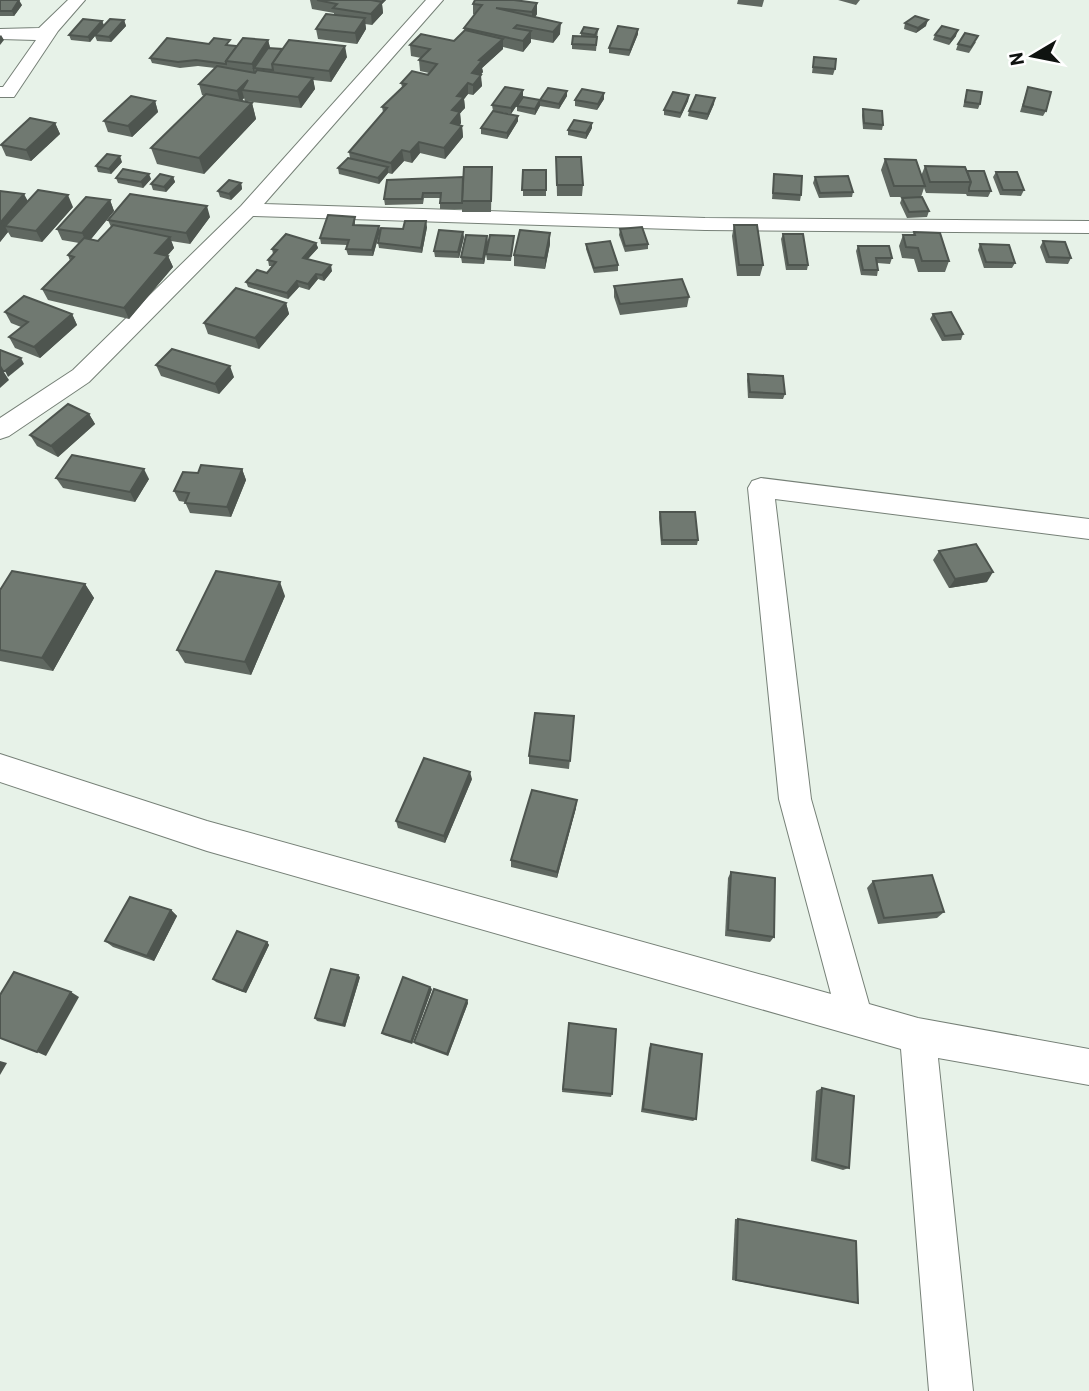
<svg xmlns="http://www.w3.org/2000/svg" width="1089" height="1391" font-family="Barlow,sans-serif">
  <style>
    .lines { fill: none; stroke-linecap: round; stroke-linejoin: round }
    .minor-casing { stroke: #768077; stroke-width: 2 }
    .minor { fill: #fff; fill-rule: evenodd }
    .wall { fill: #606861 }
    .shaded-wall { fill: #4e554f }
    .building { fill: #707971; stroke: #4e554f; stroke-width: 2 }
  </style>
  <rect width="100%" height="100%" fill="#e7f2e8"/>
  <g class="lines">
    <defs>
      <g id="minor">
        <path d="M68,0H85L58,31L14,97H0V87H3L36,40L0,39V29L39,28Z"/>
        <path d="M426,0H443L264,204L705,218L1089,221V233L705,230L253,216L89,382L9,436L0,439V418L73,370L241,206Z"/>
        <path d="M761,478L1089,519V539L775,499L811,799L869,1004L918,1018L1089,1049V1085L938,1058L973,1391H929L901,1049L207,851L0,782V754L207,821L831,994L779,799L748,488L752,481Z"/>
      </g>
    </defs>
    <use href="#minor" class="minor-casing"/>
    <use href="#minor" class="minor"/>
  </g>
  <g class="wall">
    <path d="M0,0L22,5L14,16H0Z"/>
    <path d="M310,0H386L382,4L383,13L372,25L365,24L366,29L357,44L318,39L316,29L334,15V13L312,9Z"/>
    <path d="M738,0H764L762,7L737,4Z"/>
    <path d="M838,0H860L856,5Z"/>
    <path d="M537,3V14L535,17L560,34L553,43L531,39V42L523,52L503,47V49L482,68L483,72L480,75L482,86L473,95L468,94L464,99L465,108L460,113L461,123L460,125L462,126L463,137L445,159L420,153L412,163L404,161L392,174L388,173L379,184L339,174L338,168L350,158L349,152L383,112L382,107L402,87L401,83L429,73L420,71L419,60L421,58L411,56L410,45L454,41L465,31L464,28L475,15L473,14V4Z"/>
    <path d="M124,20L126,26L111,42L97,41L95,36L90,42L71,40L69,35L102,21L104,25Z"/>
    <path d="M905,23L926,26L916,33L904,29Z"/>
    <path d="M598,29L596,51L572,49V44L581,36V33Z"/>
    <path d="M638,34L629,56L609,53V48Z"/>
    <path d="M935,35L956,36L949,45L933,40Z"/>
    <path d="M268,40L270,48L347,57L331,82L313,80L315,89L301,108L245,101L244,98L242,101L252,103L256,119L204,174L157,164L151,148L204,96L202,95L199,84L215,68L198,66L180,68L152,63L150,58L209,44L237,46Z"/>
    <path d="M976,42L969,53L956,50L958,44Z"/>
    <path d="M814,57L835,69L833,75L812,73Z"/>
    <path d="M1028,87L1046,111L1043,116L1020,112Z"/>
    <path d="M523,90V96L511,114L493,111L492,105Z"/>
    <path d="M967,90L980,104L978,109L963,107Z"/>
    <path d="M567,91V96L559,109L540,106V100Z"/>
    <path d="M689,95L688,101L680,118L664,115V110Z"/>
    <path d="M604,99L597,110L575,106V100Z"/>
    <path d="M155,101L158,112L132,137L108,132L104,121Z"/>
    <path d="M714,104L707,120L688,116L689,111Z"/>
    <path d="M517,106H540L535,115L517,111Z"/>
    <path d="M863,109L883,125L882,130L863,129L862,115Z"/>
    <path d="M518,116V121L507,139L481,134V128Z"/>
    <path d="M55,123L60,134L31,161L6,156L1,145Z"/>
    <path d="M592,128L586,139L568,135V130Z"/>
    <path d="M556,157L583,185L582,196H557Z"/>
    <path d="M885,159L921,176L925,166L967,171L991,191L988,197L967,196L966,194L926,193L924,188L921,197L929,211L927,217L907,218L900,203L902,198L913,197H890L881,170Z"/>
    <path d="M122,162L111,174L98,172L96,166Z"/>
    <path d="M492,167L491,212H462V209H440V198H424L423,204L385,205L384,199L463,177Z"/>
    <rect x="523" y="170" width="23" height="26"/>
    <path d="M996,172L1024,190L1021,196L1000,195L993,177Z"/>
    <path d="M774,174L801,195L800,201L772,199Z"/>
    <path d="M173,177L175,182L166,192L153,190L151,184Z"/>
    <path d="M815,177L853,192L852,197L819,198L813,183Z"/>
    <path d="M116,178L151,179L143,188L118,183Z"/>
    <path d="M241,183L242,189L231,200L220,197L218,191Z"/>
    <path d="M0,191L28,202L73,207L42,242L11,237L8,232L0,242Z"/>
    <path d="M110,200L114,211L91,239L98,241L111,227L108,220L210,217L190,244L171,241L174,248L167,256H168L173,267L129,319L48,300L42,289L70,261L68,255L79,243L62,240L57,229Z"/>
    <path d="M355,217V225L379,226L380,231L373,256L348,255L346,249L347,245L321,244L320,238Z"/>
    <path d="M734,225L763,265L760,276H737L732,236Z"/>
    <path d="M427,227L422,253L379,248L378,243L403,229Z"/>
    <path d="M620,229L648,244V249L625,252L619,235Z"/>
    <path d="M914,232L949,261L945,272H918L914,259L902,258L899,246L903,235H913Z"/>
    <path d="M783,234L808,265L807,270H786L781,239Z"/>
    <path d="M514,236L511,261L487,260L486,254Z"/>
    <path d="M464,237L459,258L435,257L434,251Z"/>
    <path d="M1043,241L1071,258L1068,264L1046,263L1040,247Z"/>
    <path d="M488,242L484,264L462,263L461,257Z"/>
    <path d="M316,243L318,248L308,259L332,271L324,281L318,279L309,290L299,287L288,299L248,287L246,282L267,273L272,266H269L268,260L273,254L272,249Z"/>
    <path d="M550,244L545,269L514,266V255Z"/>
    <path d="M586,244L618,265V271L594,273L586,249Z"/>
    <path d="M980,244L1015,263L1012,268H984L978,250Z"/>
    <path d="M858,246L892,258L890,264L877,263L878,270L877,276L861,275L856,251Z"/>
    <path d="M614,286L689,297L687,307L620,315L614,297Z"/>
    <path d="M286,303L289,314L259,349L208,334L204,323Z"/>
    <path d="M5,312L72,314L77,325L40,358L15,348L9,337L21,327L11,323Z"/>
    <path d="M933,314L963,334L961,340L942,341L930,319Z"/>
    <path d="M156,365L234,377L219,394L161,376Z"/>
    <path d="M748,374L785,394L783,399L748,398L747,380Z"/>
    <path d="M89,414L95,424L58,457L37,446L30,435Z"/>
    <path d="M242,469L246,480L231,517L190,513L185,502L179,501L174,491L198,473Z"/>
    <path d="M56,478L149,479L135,502L63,488Z"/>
    <path d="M660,512L698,540L697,545H661L659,517Z"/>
    <path d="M939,551L987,582L949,588L933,560Z"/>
    <path d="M85,584L94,598L53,671L0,661V590Z"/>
    <path d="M285,596L251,675L185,663L177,650Z"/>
    <path d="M574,716L569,769L529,764V756Z"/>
    <path d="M472,779L445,843L398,828L396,821Z"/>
    <path d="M576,808L557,878L511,867V860Z"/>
    <path d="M731,872L774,937L770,942L725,936L728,878Z"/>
    <path d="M873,881L944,912L937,918L878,924L867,888Z"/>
    <path d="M171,910L177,916L154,961L113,947L105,941Z"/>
    <path d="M267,942L269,945L246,993L216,982L213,979Z"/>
    <path d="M360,977L345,1027L317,1021L315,1018Z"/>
    <path d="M432,989L412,1044L384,1035L382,1033Z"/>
    <path d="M467,1000L468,1003L448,1056L415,1044L414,1042Z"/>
    <path d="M569,1023L612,1094L611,1097L562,1092Z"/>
    <path d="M651,1044L696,1119L693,1121L641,1112L649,1048Z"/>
    <path d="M822,1088L849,1168L843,1170L811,1161L816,1091Z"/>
    <path d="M735,1219H738L858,1303L732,1280Z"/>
  </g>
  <g class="shaded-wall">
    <path d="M19,0L22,5L14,16L12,11Z"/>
    <path d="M382,0H386L382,4L383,13L372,25L371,14L382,2Z"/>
    <path d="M537,3V14L532,23V12Z"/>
    <path d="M365,18L366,29L357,44L355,33Z"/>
    <path d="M124,20L126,26L111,42L109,37Z"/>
    <path d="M928,20L926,26L916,33L918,28Z"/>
    <path d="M102,21L104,26L95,35V36L90,42L88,37Z"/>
    <path d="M561,23L560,34L553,43V32Z"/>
    <path d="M638,29V34L629,56L630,50Z"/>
    <path d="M958,30L956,36L949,45L951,39Z"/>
    <path d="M531,31V42L523,52V41Z"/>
    <path d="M1,35L4,40L0,45V36Z"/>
    <path d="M503,39V49L482,68L483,72L473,84L472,73L479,60Z"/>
    <path d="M268,40L271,51L254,68L255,73L254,75L252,64Z"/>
    <path d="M345,46L347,57L331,82L329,71Z"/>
    <path d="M481,75L482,86L473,95V85Z"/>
    <path d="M313,78L315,89L301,108L298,97Z"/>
    <path d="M248,80L242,90L244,98L240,102L237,91Z"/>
    <path d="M468,83V94L464,99L465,108L460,113L461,123L452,134L451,123L452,110L457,96Z"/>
    <path d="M523,90V96L511,114V108Z"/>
    <path d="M567,91V96L559,109V104Z"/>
    <path d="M604,93V99L597,110L598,104Z"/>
    <path d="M689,95L688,101L680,118L681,113Z"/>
    <path d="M715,98L714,104L707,120L708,114Z"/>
    <path d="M540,100V106L535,115V109Z"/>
    <path d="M155,101L158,112L132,137L128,126Z"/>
    <path d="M252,103L256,119L204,174L199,158Z"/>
    <path d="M518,116V121L507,139V133Z"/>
    <path d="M55,123L60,134L31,161L26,150Z"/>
    <path d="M592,123V128L586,139V133Z"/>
    <path d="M462,126L463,137L445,159L444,148Z"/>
    <path d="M419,142L420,153L412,163L410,152Z"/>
    <path d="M402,150L404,161L392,174L391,163Z"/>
    <path d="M120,156L122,162L111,174L109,169Z"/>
    <path d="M388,167V173L379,184L378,178Z"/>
    <path d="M149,174L151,179L143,188L141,182Z"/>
    <path d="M173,177L175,182L166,192L164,187Z"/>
    <path d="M241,183L242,189L231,200L229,194Z"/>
    <path d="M24,194L30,205L5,226L8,232L0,242V223Z"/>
    <path d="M68,195L73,207L42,242L36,231Z"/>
    <path d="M110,200L114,211L87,244L82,233Z"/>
    <path d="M207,206L210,217L190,244L186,233Z"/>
    <path d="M426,221L427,227L422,253L421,248Z"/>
    <path d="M379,226L380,231L373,256L372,250Z"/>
    <path d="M463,232L464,237L459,258L458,252Z"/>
    <path d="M550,233V244L545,269V258Z"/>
    <path d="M487,236L488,242L484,264L483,259Z"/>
    <path d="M170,237L174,248L160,264L155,253Z"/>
    <path d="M316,243L318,248L304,263L303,258Z"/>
    <path d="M168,256L173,267L129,319L124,308Z"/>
    <path d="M331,265L332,271L324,281L322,275Z"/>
    <path d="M316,274L318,279L309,290L308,284Z"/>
    <path d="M297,281L299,287L288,299L287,293Z"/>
    <path d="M286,303L289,314L259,349L255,338Z"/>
    <path d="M72,314L77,325L40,358L34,347Z"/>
    <path d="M21,358L24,364L8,377L5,371Z"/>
    <path d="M0,366L9,380L0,388Z"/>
    <path d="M230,366L234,377L219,394L215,384Z"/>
    <path d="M89,414L95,424L58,457L51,446Z"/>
    <path d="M144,469L149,479L135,502L130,492Z"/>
    <path d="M242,469L246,480L231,517L227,507Z"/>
    <path d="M993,572L987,582L949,588L955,579Z"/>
    <path d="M280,582L285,596L251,675L245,662Z"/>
    <path d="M85,584L94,598L53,671L42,658Z"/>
    <path d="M470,772L472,779L445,843L444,836Z"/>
    <path d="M577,800L576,808L557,878V872Z"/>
    <path d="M171,910L177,916L154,961L147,956Z"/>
    <path d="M267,942L269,945L246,993L243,991Z"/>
    <path d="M358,975L360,977L345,1027L343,1025Z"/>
    <path d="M430,987L432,989L412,1044L411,1042Z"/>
    <path d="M71,992L79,997L46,1056L37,1052Z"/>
    <path d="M467,1000L468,1003L448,1056L447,1054Z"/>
    <path d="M0,1061L7,1063L0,1075Z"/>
  </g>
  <g class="building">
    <path d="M0,0H19L12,11H0Z"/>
    <path d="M317,0H371L382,2L371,14L333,8L337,4Z"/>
    <path d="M475,0H514L537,3L532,12L496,8L561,23L553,32L517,25L514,28L531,31L523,41L464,28L482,5L473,4Z"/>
    <path d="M326,14L365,18L355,33L316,29Z"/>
    <path d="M915,16L928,20L918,28L905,23Z"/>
    <path d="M83,19L102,21L88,37L69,35Z"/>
    <path d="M110,19L124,20L109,37L95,35Z"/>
    <path d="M618,26L638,29L630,50L609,48Z"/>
    <path d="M942,26L958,30L951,39L935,35Z"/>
    <path d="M584,27L598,29L595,35L581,33Z"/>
    <path d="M465,30L503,39L479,60L482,61L472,73L481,75L473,85L468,83L457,96L464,97L452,110L460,112L451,123L462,126L444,148L419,142L410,152L402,150L391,163L349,152L387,108L382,107L406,84L401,83L412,71L428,75L437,64L419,60L430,49L410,45L421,34L454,41Z"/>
    <path d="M965,33L978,36L971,47L958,44Z"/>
    <path d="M573,36L597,37L596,45L572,44Z"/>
    <path d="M167,38L209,44L214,38L230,40L226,45L237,46L226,61V64L196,60L178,62L150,58Z"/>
    <path d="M243,38L268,40L252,64L226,61Z"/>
    <path d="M289,40L345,46L329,71L272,64Z"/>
    <path d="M268,48L282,49L272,64L273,70L254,68Z"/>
    <path d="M814,57L836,59L835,69L813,67Z"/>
    <path d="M217,66L255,73L257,70L313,78L298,97L242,90L248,80L237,91L199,84Z"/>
    <path d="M505,87L523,90L511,108L492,105Z"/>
    <path d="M1028,87L1051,92L1046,111L1023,106Z"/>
    <path d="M548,88L567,91L559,104L540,100Z"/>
    <path d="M582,89L604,93L598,104L575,100Z"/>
    <path d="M967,90L982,92L980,104L965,102Z"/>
    <path d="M673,92L689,95L681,113L664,110Z"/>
    <path d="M206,94L252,103L199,158L151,148Z"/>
    <path d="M696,95L715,98L708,114L689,111Z"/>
    <path d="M131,96L155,101L128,126L104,121Z"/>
    <path d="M523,97L540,100L535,109L517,106Z"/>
    <path d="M863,109L882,111L883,125L864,123Z"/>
    <path d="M493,111L518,116L507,133L481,128Z"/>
    <path d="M30,118L55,123L26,150L1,145Z"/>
    <path d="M574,120L592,123L586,133L568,130Z"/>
    <path d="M107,154L120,156L109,169L96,166Z"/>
    <path d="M556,157H581L583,185H557Z"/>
    <path d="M348,158L388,167L378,178L338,168Z"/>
    <path d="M885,159L916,160L925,186H894Z"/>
    <path d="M925,166L965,167L971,182H930Z"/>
    <path d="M464,167H492L491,201H462Z"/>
    <path d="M123,169L149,174L141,182L116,178Z"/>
    <path d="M523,170H546V190H522Z"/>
    <path d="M967,171H984L991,191H969V188L971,182Z"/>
    <path d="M996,172H1017L1024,190H1003Z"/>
    <path d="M160,174L173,177L164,187L151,184Z"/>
    <path d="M774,174L802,176L801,195L773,193Z"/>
    <path d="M848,176L853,192L820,193L815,177Z"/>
    <path d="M463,177L462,203H440L441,193H423L422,199H384L387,180Z"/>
    <path d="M229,180L241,183L229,194L218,191Z"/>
    <path d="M38,190L68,195L36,231L5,226Z"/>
    <path d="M0,191L24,194L0,223Z"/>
    <path d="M130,194L207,206L186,233L108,220Z"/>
    <path d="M86,197L110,200L82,233L57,229Z"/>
    <path d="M922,197L929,211L909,212L902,198Z"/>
    <path d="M328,215L355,217L353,225L379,226L372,250L346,249L349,240L320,238Z"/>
    <path d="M405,221H426L421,248L378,243L381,228L403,229Z"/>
    <path d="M113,225L170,237L155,253L168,256L124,308L42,289L74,257L68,255L84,238L98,241Z"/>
    <path d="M734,225H757L763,265H739Z"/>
    <path d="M642,227L648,244L625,246L620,229Z"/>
    <path d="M439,230L463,232L458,252L434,251Z"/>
    <path d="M520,230L550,233L545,258L514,255Z"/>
    <path d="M914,232L940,233L949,261H922L918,248L906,247L903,235H915Z"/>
    <path d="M286,234L316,243L303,258L331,265L322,275L316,274L308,284L297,281L287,293L246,282L257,270L267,273L276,262L268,260L277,250L272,249Z"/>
    <path d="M783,234H803L808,265H788Z"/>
    <path d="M466,235L487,236L483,259L461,257Z"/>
    <path d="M490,235L514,236L511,256L486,254Z"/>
    <path d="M610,241L618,265L594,268L586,244Z"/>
    <path d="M1043,241L1065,242L1071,258L1049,257Z"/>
    <path d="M980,244L1009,245L1015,263L986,262Z"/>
    <path d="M858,246H889L892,258H876L878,270H863Z"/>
    <path d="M682,279L689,297L620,304L614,286Z"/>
    <path d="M236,288L286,303L255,338L204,323Z"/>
    <path d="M24,296L72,314L34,347L9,337L28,322L5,312Z"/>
    <path d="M951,312L963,334L945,336L933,314Z"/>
    <path d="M172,349L230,366L215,384L156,365Z"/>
    <path d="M0,350L21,358L5,371H3L0,366Z"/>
    <path d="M748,374L783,376L785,394L750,392Z"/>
    <path d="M68,404L89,414L51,446L30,435Z"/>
    <path d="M72,455L144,469L130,492L56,478Z"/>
    <path d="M201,465L242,469L227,507L185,503L189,493L174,491L183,472L198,473Z"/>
    <path d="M660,512H695L698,540H662Z"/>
    <path d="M976,544L993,572L955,579L939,551Z"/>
    <path d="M12,571L85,584L42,658L0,650V590Z"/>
    <path d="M216,571L280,582L245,662L177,650Z"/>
    <path d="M535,713L574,716L570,761L529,756Z"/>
    <path d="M424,758L470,772L444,836L396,821Z"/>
    <path d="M532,790L577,800L557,872L511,860Z"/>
    <path d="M731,872L775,878L774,937L728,930Z"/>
    <path d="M932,875L944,912L884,918L873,881Z"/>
    <path d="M130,897L171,910L147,956L105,941Z"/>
    <path d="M237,931L267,942L243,991L213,979Z"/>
    <path d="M331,969L358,975L343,1025L315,1018Z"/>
    <path d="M14,972L71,992L37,1052L0,1038V995Z"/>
    <path d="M403,977L430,987L411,1042L382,1033Z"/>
    <path d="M434,989L467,1000L447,1054L414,1042Z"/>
    <path d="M569,1023L616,1029L612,1094L563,1089Z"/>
    <path d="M651,1044L702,1054L696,1119L643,1109Z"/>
    <path d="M822,1088L854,1096L849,1168L816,1159Z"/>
    <path d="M738,1219L856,1241L858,1303L736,1280Z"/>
  </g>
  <g transform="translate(1033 56) rotate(260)" stroke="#ffffff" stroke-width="5" paint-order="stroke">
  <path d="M0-5L12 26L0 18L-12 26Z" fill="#0f1310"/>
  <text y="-10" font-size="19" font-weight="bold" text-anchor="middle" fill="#0f1310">N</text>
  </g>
</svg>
